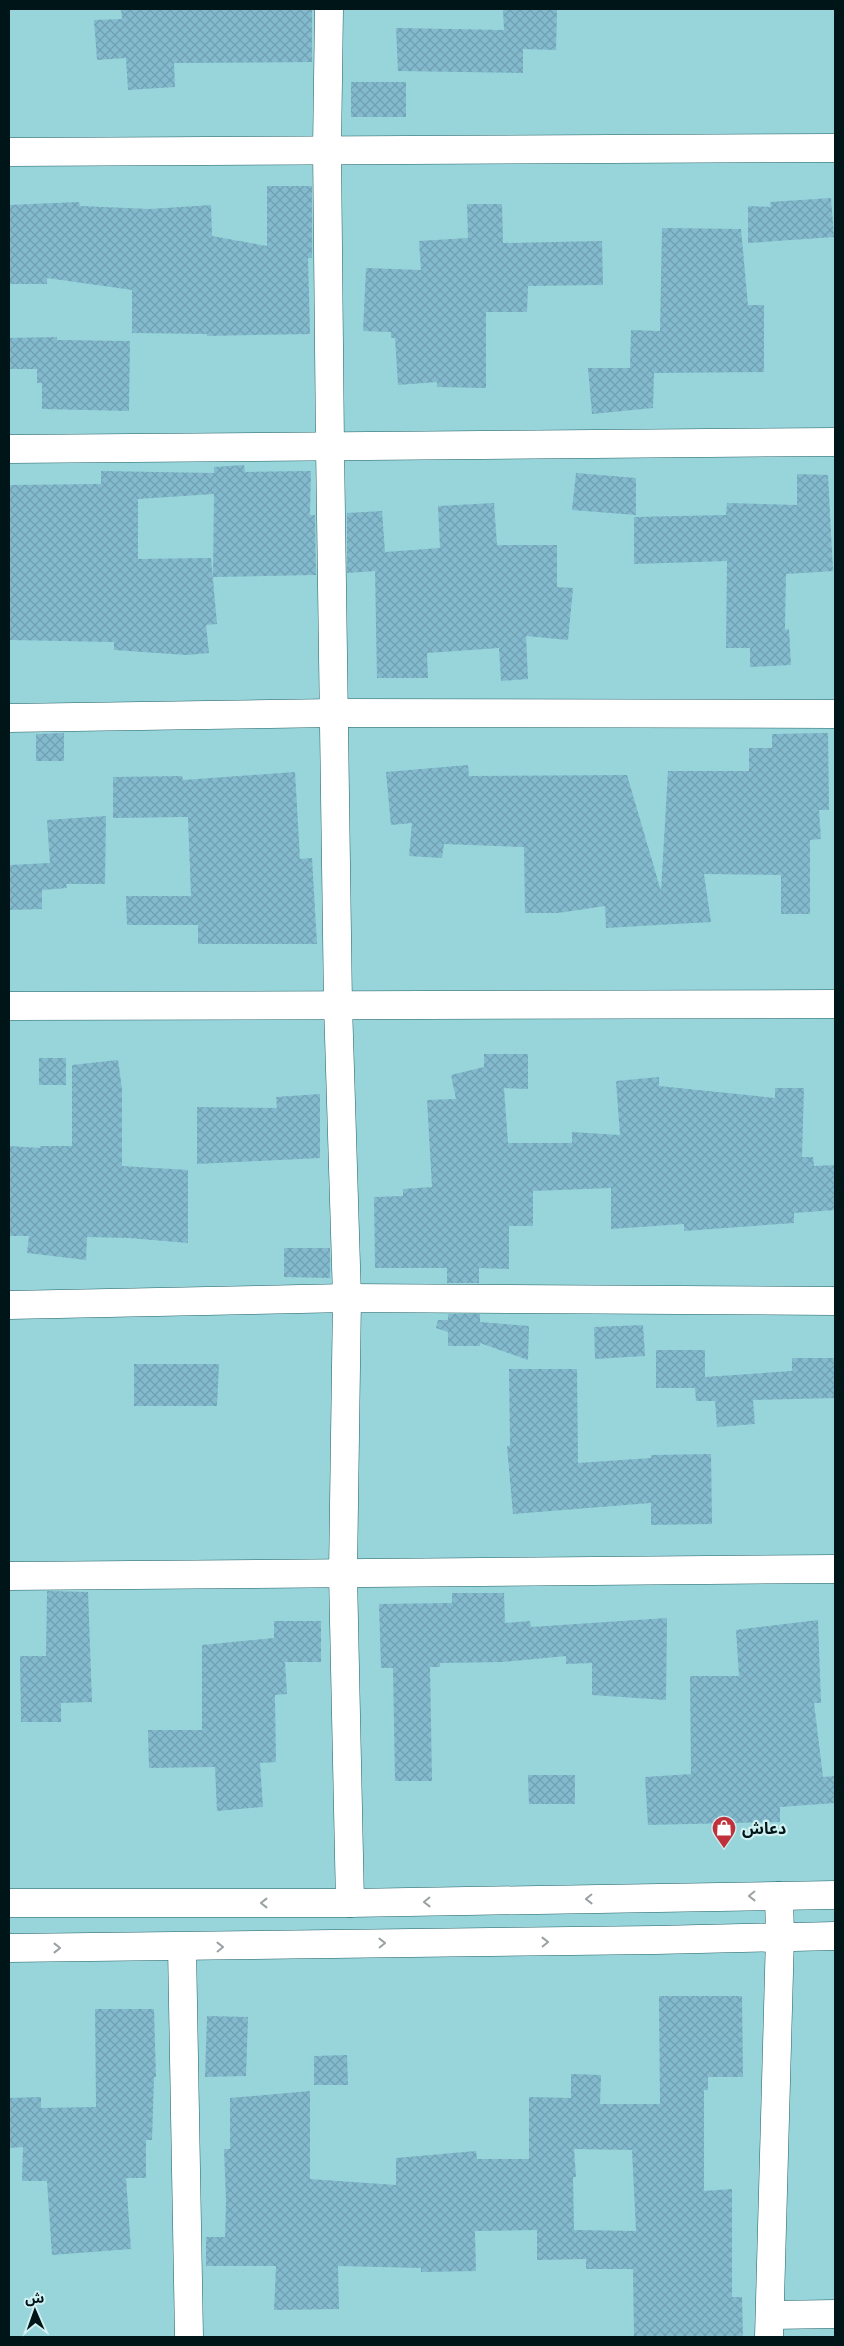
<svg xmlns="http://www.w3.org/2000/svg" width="844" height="2346" font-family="'Libre Baskerville','Noto Sans Arabic',serif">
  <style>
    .building { fill: url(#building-cross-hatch); fill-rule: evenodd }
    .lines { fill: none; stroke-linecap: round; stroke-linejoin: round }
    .minor-casing { stroke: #216166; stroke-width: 29 }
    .major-casing { stroke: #216166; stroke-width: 29 }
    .minor { stroke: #fff; stroke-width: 28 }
    .major { stroke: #fff; stroke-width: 28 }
    .oneway { stroke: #99a1a2 }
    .labels { text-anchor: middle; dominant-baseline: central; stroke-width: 4.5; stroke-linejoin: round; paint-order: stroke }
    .poi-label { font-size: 16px; font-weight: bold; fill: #001517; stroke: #d1f0f2; text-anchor: start }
  </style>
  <defs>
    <pattern id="building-cross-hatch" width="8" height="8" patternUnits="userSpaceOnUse" patternTransform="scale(1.25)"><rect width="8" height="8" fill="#83bace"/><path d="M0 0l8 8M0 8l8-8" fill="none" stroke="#6f9fb0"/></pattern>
  </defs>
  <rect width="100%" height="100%" fill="#97d5da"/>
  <g class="building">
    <path d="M121,9H312V62L174,63L175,87L128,90L126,58L97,60L94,20L122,19Z"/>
    <path d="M503,9H557L556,50L523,49V73L398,71L396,28L504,30Z"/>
    <rect x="351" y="82" width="55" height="35"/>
    <path d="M267,186H312V258H308L310,334L207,336V334L132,333V290L47,278V284H9V205L79,202L80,206L150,209L211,205L212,236L267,246Z"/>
    <path d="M831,198L834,237L748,243V206L771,207L770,202Z"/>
    <path d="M467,204H502L503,243L602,241L603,285L528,286L527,312H486V388L437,387V382L398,385L395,338H391V332L363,331L366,268L421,270L419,241L468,238Z"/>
    <path d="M662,228L741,229L748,305H764V372L654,373L653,408L592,414L588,368H630L631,330L660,331Z"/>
    <path d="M57,337V340L130,341L129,411L42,409V383H37V369H9V338Z"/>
    <path d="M244,465L245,472L311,471L310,515H315L316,575L213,577L214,494L138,499V559L211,558L217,624L206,625L209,653L187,655L114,650V642L9,640V485L101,484V471L214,473V467Z"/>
    <path d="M576,473L636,478V515L572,510Z"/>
    <path d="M797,474L828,475L833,571L786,574L785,630L789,629L791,665L750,667V648H726L727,561L634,564V517L726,515L727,503L797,505Z"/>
    <path d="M494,503L497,545H557V587L573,588L568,640L526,636L528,679L501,681L499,648L427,653L428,678H377L375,571L347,573V513L382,511L385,552L440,548L438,506Z"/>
    <path d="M64,733V761H36V734Z"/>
    <path d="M828,733L829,810H819L821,839L810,840V914H781V875L704,874L711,922L606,928L605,906L558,913H525L524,847L444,844L442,858L409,856L412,823L391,825L386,772L468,765L469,776L627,775L661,891L668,771H749V748H772V734Z"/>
    <path d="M295,772L300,859L312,858L317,944H198V925H127L126,896H191L188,817L113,818V777L182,776L183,780Z"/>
    <path d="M106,816L105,884H66L67,888L42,890V909L9,910V865L50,863L47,820Z"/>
    <path d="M484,1054H528V1089L504,1088L508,1143H572V1132L620,1135L616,1081L659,1077V1086L775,1098V1088H804L802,1157H813L814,1166L835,1165V1210L794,1213V1223L684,1231V1224L611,1229V1188L533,1191V1226H509V1269L479,1268V1283H447V1268H375L374,1197L403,1196V1189L432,1187L427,1100L456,1099L451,1075L484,1067Z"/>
    <rect x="39" y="1058" width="27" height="27"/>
    <path d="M118,1060L122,1089V1166L188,1170V1243L129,1238L87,1237L86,1260L27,1253L29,1236H9V1146L40,1148V1146H72V1065Z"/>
    <path d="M320,1094V1158L197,1164V1107L277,1108L276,1097Z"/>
    <path d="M284,1248H330V1278L284,1277Z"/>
    <path d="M448,1314H480V1322L529,1326L528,1360L480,1343V1346H448V1332L436,1328L438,1320H448Z"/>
    <path d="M643,1325L645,1356L595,1359L594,1327Z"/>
    <path d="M656,1350H705V1377L792,1371V1358H835V1398L753,1400L755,1424L717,1427L715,1401H696L695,1388H656Z"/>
    <path d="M134,1364H219L217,1406H134Z"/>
    <path d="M509,1369H577L578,1463L651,1458V1455L711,1454L712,1524L651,1525V1503L513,1514L507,1446H510Z"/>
    <path d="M47,1591L88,1592L92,1702L61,1703V1722H21L20,1656H46Z"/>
    <path d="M452,1593H504L505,1623L530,1621L531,1627L667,1618L666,1700L592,1695V1663L566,1664V1656L502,1662L440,1663V1667H430L432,1781H395L393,1668H381L379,1604L452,1603Z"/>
    <path d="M818,1620L821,1703H814L823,1777L835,1776V1803L780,1807V1822L648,1825L645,1777L691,1774L690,1676H739L736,1630Z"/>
    <path d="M274,1621H321V1662H285L287,1694L275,1695L276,1762L260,1763L263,1807L217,1811L215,1767L149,1768L148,1730H202V1645L274,1638Z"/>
    <path d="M528,1775H575V1804H529Z"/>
    <path d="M659,1996H742L743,2077H708V2090H704V2191L732,2189V2297H742L743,2337H634L633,2269H586V2259L537,2260V2230L475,2231L476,2271L421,2272V2268L338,2266L339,2309L274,2310L276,2266H206V2237H225L226,2201L224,2149H230V2098L310,2091V2179L396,2185V2158L476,2151L477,2159H529V2097L571,2098V2074L601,2075L600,2104H660ZM574,2149L632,2150L636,2231L574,2230L573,2177H576Z"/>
    <path d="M95,2009H154L156,2077H154L152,2140H146V2178H126L131,2249L52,2255L47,2181H22L23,2147L9,2148V2098L41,2097V2108L96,2107Z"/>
    <path d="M207,2016L248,2017L246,2076L205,2077Z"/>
    <path d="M347,2055L348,2085H314V2056Z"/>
  </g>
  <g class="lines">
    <defs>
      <g id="minor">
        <path d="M329,9L327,149L330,446L338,1004L347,1298L343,1574L350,1903"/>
        <path d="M9,152L835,148"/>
        <path d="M9,449L835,442"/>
        <path d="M9,718L334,713L835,714"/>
        <path d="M9,1006L835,1004"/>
        <path d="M9,1305L347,1298L835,1301"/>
        <path d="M9,1576L835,1569"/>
        <path d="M182,1947L189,2337"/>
        <path d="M771,2315L835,2314"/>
        <path d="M769,2337L780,1936L779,1896"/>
      </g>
      <g id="major">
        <path d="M9,1903H350L835,1895"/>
        <path d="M9,1948L656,1940L835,1936"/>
      </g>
    </defs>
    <use href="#minor" class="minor-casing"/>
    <use href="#major" class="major-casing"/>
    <use href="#minor" class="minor"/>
    <use href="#major" class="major"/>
  </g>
  <defs><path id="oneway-chevron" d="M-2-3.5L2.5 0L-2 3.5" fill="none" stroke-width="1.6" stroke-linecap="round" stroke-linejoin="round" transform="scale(1.25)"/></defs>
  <g class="oneway">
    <use href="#oneway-chevron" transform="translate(752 1896) rotate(179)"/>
    <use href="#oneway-chevron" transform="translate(589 1899) rotate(179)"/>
    <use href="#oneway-chevron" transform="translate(427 1902) rotate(179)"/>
    <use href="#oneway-chevron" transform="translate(264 1903) rotate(-180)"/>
    <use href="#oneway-chevron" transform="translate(545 1942) rotate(-1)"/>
    <use href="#oneway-chevron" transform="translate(382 1943) rotate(-1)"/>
    <use href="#oneway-chevron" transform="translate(220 1947) rotate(-1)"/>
    <use href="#oneway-chevron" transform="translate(57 1948)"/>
  </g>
  <defs>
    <symbol id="shop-pin" viewBox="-11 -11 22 30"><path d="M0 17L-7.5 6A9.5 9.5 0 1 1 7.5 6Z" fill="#c1313b" stroke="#d1f0f2"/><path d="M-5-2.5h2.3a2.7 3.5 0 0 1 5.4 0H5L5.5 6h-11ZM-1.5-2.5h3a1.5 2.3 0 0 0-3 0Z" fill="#fff"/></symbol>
  </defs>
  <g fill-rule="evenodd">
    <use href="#shop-pin" x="710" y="1814" width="28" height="38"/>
  </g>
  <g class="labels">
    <g class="poi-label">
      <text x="742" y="1828">دعاش</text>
    </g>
  </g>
  <rect width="844" height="2346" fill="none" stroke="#001517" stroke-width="20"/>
  <g transform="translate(35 2311) rotate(358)" stroke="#d1f0f2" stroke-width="4" paint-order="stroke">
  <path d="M0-4L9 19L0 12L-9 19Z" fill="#001517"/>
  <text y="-8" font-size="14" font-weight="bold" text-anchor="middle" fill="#001517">ش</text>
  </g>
</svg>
